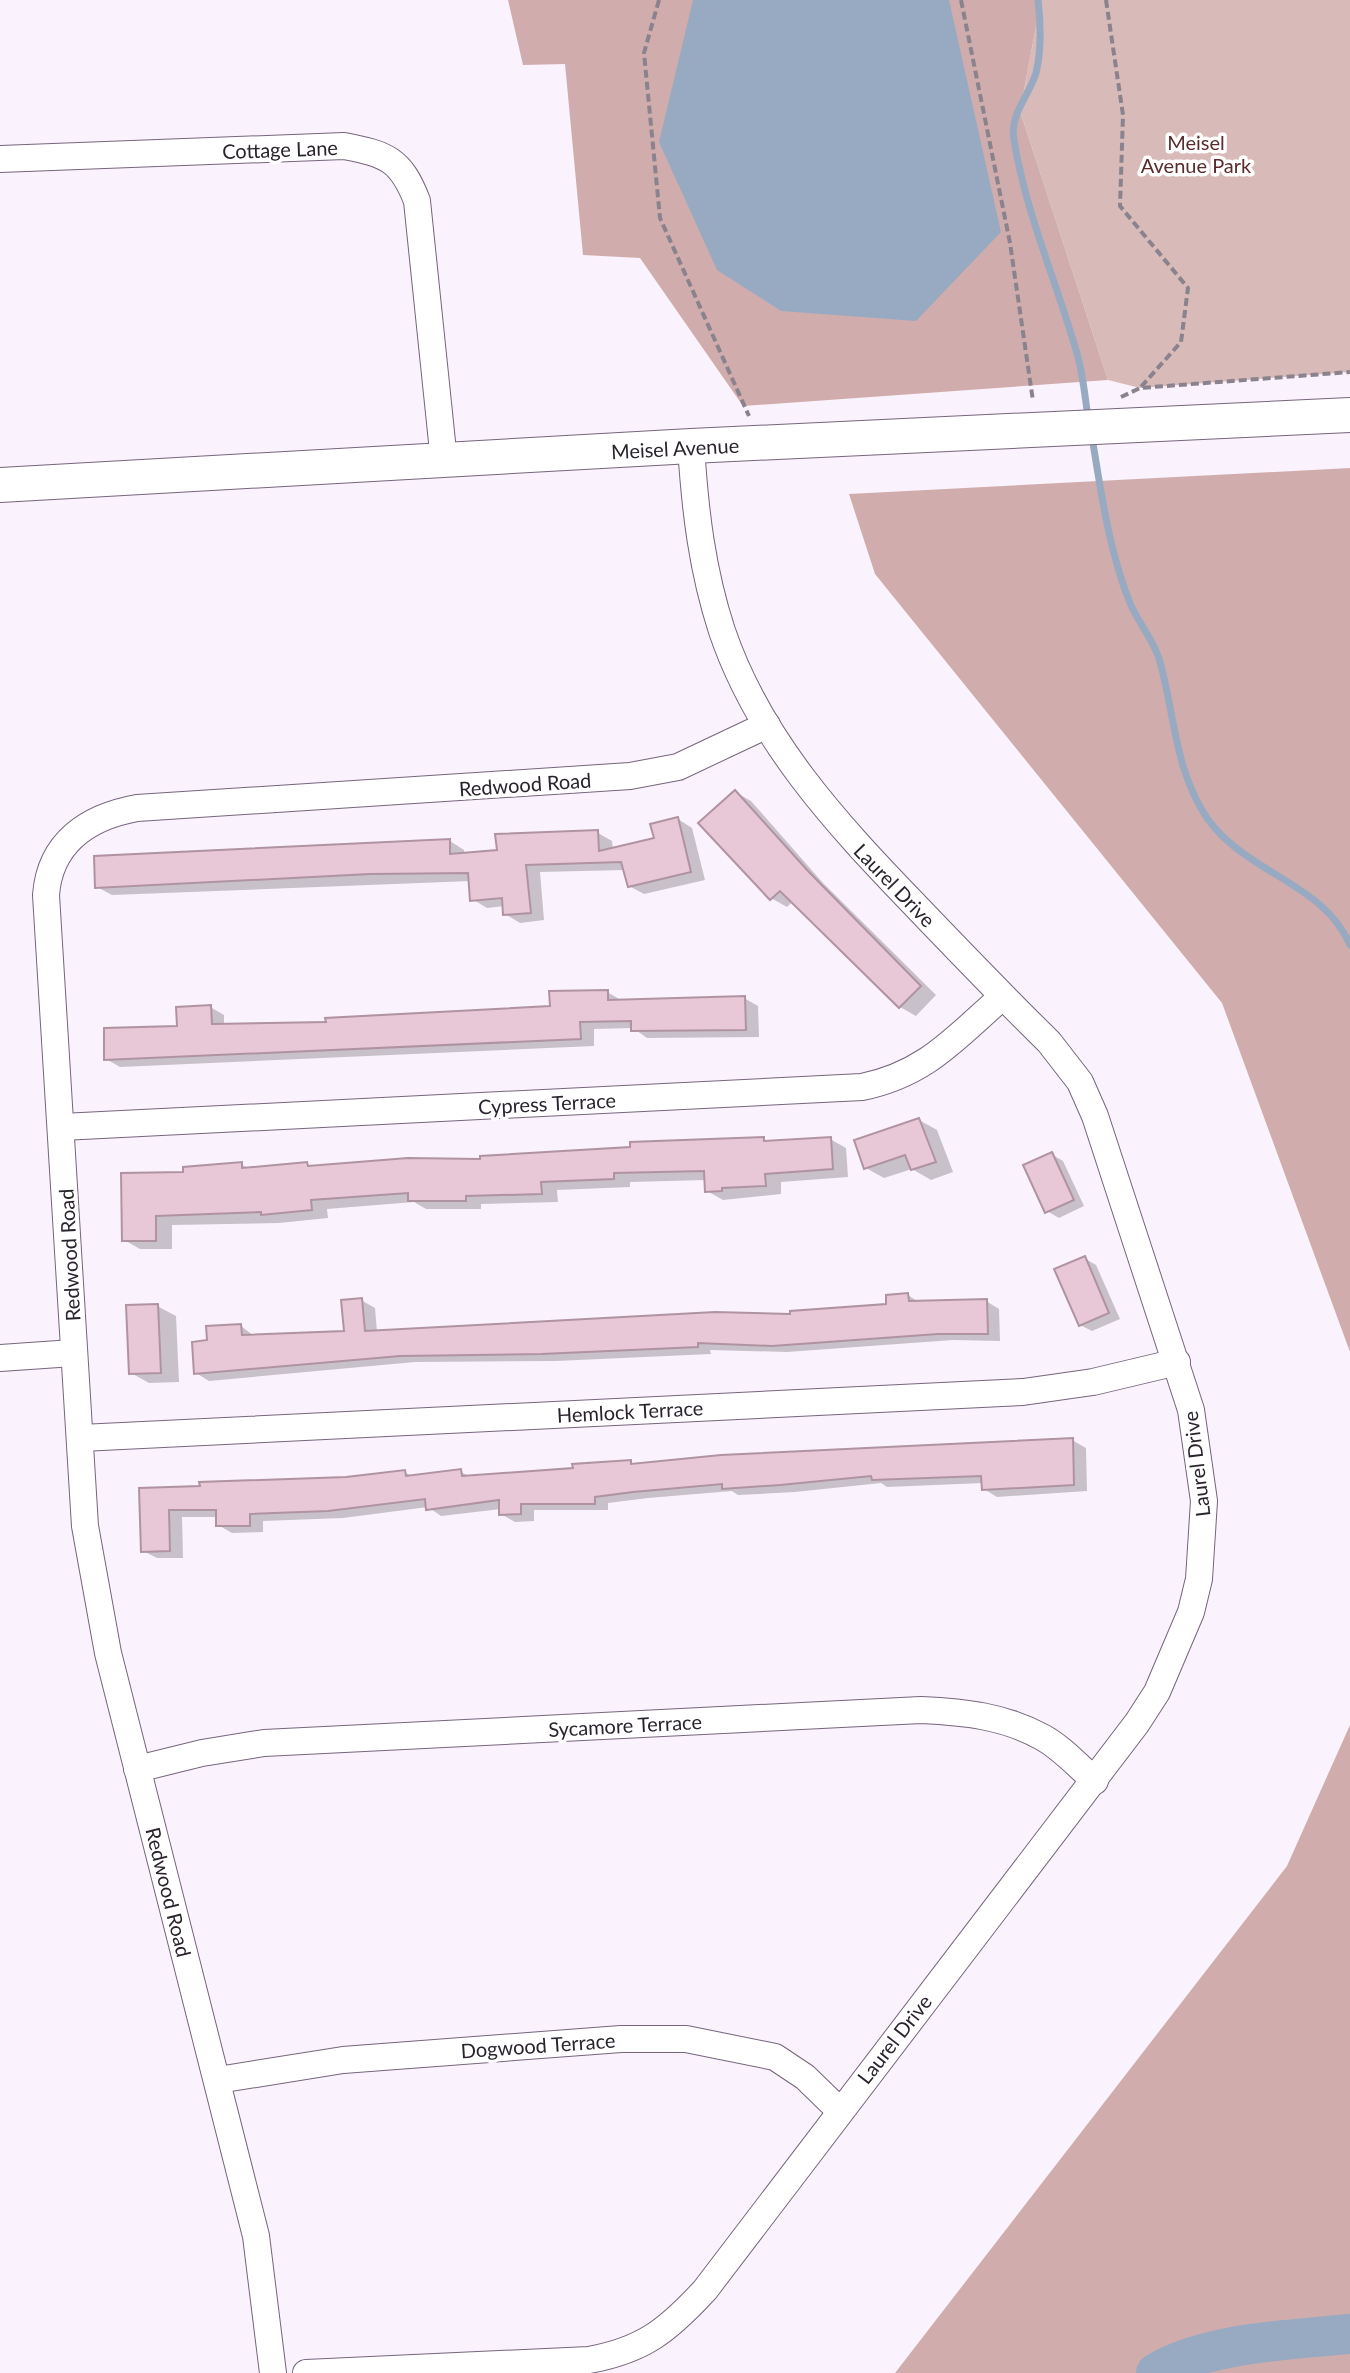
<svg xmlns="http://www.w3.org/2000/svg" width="1350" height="2373" font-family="Lato,sans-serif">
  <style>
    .green { fill: #d8bab9 }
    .forest { fill: #d0adac }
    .water { fill: #97aac2 }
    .shadow { fill: #0003 }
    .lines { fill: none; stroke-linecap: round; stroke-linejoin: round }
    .stream { stroke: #97aac2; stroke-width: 7 }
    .river { stroke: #97aac2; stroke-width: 40 }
    .building { fill: #e8c8d7; stroke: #b093a1; stroke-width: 2 }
    .minor-casing { stroke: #76657c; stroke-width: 28 }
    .major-casing { stroke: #76657c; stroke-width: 36 }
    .path { stroke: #8a838d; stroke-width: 4; stroke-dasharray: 8 4; stroke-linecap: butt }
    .minor { stroke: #fff; stroke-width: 26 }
    .major { stroke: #fff; stroke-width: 34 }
    .labels { text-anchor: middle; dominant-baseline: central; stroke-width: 7; stroke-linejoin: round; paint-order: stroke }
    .park-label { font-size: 20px; fill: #5b2b2c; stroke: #fff }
    .street-label { font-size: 20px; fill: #2a232d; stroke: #fff }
  </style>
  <rect width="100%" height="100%" fill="#faf2fd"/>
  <path class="green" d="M1041,0H1350V372L1140,388L1108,380L1020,111Z"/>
  <g class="forest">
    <path d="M508,0H1041L1020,111L1108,380L743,406L640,258L583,255L565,64L523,65Z"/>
    <path d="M1350,468V1352L1222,1003L875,574L849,494Z"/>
    <path d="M1350,1725V2373H895L1287,1866Z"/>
  </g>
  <path class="water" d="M693,0H949L1001,232L916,321L781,311L717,270L659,142Z"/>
  <g class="shadow">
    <path d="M735,792L751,801L823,883L936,995L916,1016L900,1007L793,901L787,907L771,898Z"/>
    <path d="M678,819L692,828L705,880L644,894L629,886L625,870L540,872L544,920L520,923L505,914L504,906L487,908L472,899L471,881L112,895L97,887L450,841L464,850V855L598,833L612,841L613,850L656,840Z"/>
    <path d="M607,992L621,1000L744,998L758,1006L759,1037L647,1038L633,1028L594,1029V1046L120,1067L106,1059L179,1028L210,1007L224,1015V1026H236L552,1008Z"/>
    <path d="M919,1120L937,1130L953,1172L931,1180L912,1169L884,1178L866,1168Z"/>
    <path d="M830,1139L846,1148L848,1177L781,1182V1194L723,1200L707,1191L706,1180L630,1182V1187L557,1190L558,1202L481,1204V1209H426L414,1202L327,1209L328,1218L279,1223L172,1225V1249H140L124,1240L186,1174L242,1165L250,1169L307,1164L314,1168L483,1161L633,1149L632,1144Z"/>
    <path d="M1051,1154L1063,1161L1084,1206L1059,1218L1047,1211Z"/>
    <path d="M1084,1258L1096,1265L1120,1319L1092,1331L1080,1325Z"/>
    <path d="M908,1295L920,1303L986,1301L999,1309L1000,1341L953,1340L787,1352L710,1350L711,1354L556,1361L415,1362L209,1381L196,1373L209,1342L241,1326L254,1336L346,1333L361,1300L375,1308L377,1332L792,1316L888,1306Z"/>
    <path d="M157,1306L176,1316L179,1382L149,1383L131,1373Z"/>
    <path d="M1072,1440L1086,1448L1087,1491L997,1497L984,1489L983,1483L887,1487L881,1483L795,1492L738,1495L732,1491L648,1498L608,1503V1510H534V1521L515,1522L501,1514V1509L441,1516L428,1507L343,1518L263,1521V1532L232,1533L218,1525V1517H182L183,1558H157L143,1551L141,1490L346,1479L404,1472L414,1477L461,1472L471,1477L630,1463L635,1465Z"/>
  </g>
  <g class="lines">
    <g class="stream">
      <path d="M1038,0C1041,25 1042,48 1036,73C1029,96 1009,115 1014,140C1026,215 1058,285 1078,357C1083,376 1085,397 1088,417"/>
      <path d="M1092,437C1101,492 1109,551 1130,603C1138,623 1155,641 1160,662C1175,716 1175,771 1207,818C1245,873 1324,883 1350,945"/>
    </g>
    <path class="river" d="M1156,2373C1209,2342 1290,2340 1350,2334"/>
  </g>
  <g class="building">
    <path d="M735,790L808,871L921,986L899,1008L780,891L770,900L698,823Z"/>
    <path d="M678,817L691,872L628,887L621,862L526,865L531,913L503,915L502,898L470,901L468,873L370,874L95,888L94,856L450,839V854L497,850L495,834L598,830L599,851L654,838L650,824Z"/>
    <path d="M608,990V1000L745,996L746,1030L631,1031V1021L580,1022L581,1039L104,1060V1028L177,1026L176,1007L211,1005L212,1024L326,1022L325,1018L550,1006L549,991Z"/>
    <path d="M919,1118L936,1162L911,1170L905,1155L864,1169L854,1140Z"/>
    <path d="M764,1137V1141L831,1137L833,1169L765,1174L766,1186L722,1188V1191L705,1192L704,1171L614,1173V1179L541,1182L542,1194L466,1196V1201H408V1193L311,1200L312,1210L261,1215V1212L156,1216V1241H122L121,1173L183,1172V1167L242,1162V1168L307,1162L308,1166L408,1158L480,1159V1156L630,1147V1142Z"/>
    <path d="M1052,1152L1074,1200L1045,1213L1023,1165Z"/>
    <path d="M1085,1256L1109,1313L1079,1326L1054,1269Z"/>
    <path d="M908,1293L909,1301L987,1299L988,1334H938L772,1346L698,1343V1347L541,1354L400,1356L194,1374L192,1342L207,1340L206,1326L241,1324L242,1335L344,1331L341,1300L362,1298L365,1331L715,1312L790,1314V1311L886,1304V1295Z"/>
    <path d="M158,1304L161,1373L129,1374L126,1305Z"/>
    <path d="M1073,1438L1074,1485L982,1490L981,1476L872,1480L871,1476L780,1485L722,1489V1484L633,1492L595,1497V1504H521V1514L499,1515V1500L426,1510L425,1499L328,1511L250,1514V1526H216V1510H169L170,1551L141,1552L139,1488L200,1486L199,1482L346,1477L405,1470L406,1476L461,1469L462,1476L573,1468L572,1464L631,1460V1464L721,1455Z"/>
  </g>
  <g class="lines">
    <defs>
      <g id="minor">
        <path d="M0,159L344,146C386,154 401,159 417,201L444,461"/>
        <path d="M62,1127L862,1087C926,1074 955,1038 1002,997"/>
        <path d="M0,1358L73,1353"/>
        <path d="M81,1438L1023,1392L1093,1382L1177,1362"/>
        <path d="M137,1769L202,1753L264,1743L921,1710C964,1712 1004,1716 1042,1737C1061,1747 1079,1767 1095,1781"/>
        <path d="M218,2080L343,2060L621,2039H686L775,2057L805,2077L839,2110"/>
        <path d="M273,2373L256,2236L108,1653L85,1526L46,895C50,842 88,817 137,808L630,776L678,767L767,725"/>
        <path d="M306,2373L589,2360C644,2350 668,2330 705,2290L1137,1723L1157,1692L1191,1612L1199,1579L1204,1501L1191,1410L1095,1116L1080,1082L1049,1042C1003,997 958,950 913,903C836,823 759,740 722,631C702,570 695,510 691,446"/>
      </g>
      <path id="major" d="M0,485L691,446L1350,415"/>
    </defs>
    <use href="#minor" class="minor-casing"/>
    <use href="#major" class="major-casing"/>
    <g class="path">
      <path d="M659,0L644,53L660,218L749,416"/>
      <path d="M961,0L1010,243L1033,401"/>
      <path d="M1106,0L1123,115L1120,206L1188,288L1181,342L1140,388"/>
      <path d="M1121,397L1140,388L1350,372"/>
    </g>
    <use href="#minor" class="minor"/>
    <use href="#major" class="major"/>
  </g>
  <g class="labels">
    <g class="park-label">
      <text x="1196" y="142">Meisel<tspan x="1196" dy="23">Avenue Park</tspan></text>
    </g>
    <g class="street-label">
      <text transform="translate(280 149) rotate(-2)">Cottage Lane</text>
      <text transform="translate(675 448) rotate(-3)">Meisel Avenue</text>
      <text transform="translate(525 784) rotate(-4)">Redwood Road</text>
      <text transform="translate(895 885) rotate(46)">Laurel Drive</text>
      <text transform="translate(547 1103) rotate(-3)">Cypress Terrace</text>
      <text transform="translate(69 1255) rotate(-93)">Redwood Road</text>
      <text transform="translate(630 1411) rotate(-3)">Hemlock Terrace</text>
      <text transform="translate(1196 1464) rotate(-97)">Laurel Drive</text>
      <text transform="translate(625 1725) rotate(-3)">Sycamore Terrace</text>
      <text transform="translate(169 1892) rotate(76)">Redwood Road</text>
      <text transform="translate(894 2039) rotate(-52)">Laurel Drive</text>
      <text transform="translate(538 2045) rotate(-4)">Dogwood Terrace</text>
    </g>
  </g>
</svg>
